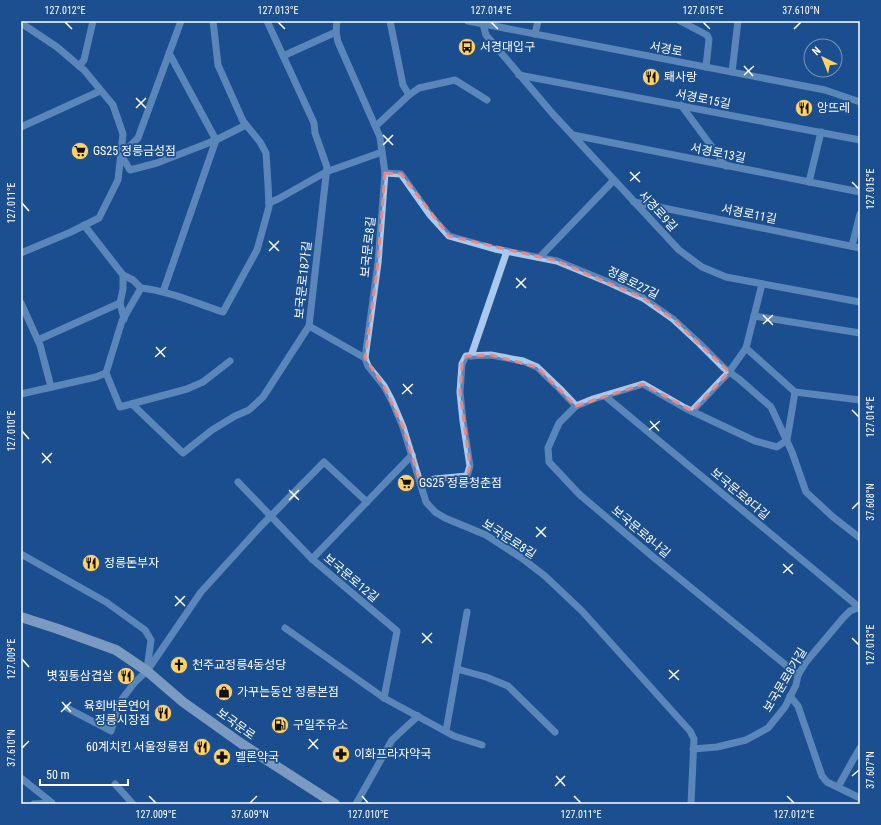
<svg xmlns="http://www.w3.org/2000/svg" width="881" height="825" font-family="'Roboto Condensed','Noto Sans KR',sans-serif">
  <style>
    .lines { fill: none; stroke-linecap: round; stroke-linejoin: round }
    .minor { stroke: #a9c9ee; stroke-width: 7 }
    .major { stroke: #f0f6ff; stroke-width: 10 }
    .marked { fill: none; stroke: #e88989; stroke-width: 3; stroke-dasharray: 8 5; stroke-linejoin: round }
    .ticks { fill: none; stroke: #fff; stroke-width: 1.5 }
    .labels { text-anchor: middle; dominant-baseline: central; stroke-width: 3.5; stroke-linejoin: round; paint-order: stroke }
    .poi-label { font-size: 12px; fill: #fff; stroke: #1b4f8f; text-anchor: start }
    .street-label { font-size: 12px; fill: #fff; stroke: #1b4f8f }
    .neatline { fill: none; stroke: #fff; stroke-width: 1.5 }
    .ticks-label { font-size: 10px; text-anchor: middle; fill: #fff }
  </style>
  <rect width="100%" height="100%" fill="#1b4f8f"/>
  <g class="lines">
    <g class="minor">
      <path d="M337,21L336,32L338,42L380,137L385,173L378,263L365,358L368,366L384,386L392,401L403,427L426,502L435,512L445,518L486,535L523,559L545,576L582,611L690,731L694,739L691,804"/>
      <path d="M390,21L403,85L409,95"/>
      <path d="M468,21L825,90L860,102"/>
      <path d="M680,21L707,35L709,39L706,67"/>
      <path d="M21,24L24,25L57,47L84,70L113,105L123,134L118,180L99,218L71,232L21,253"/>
      <path d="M483,24L486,35L552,113L679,250L702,267L726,277L860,302"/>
      <path d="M535,34L538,21"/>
      <path d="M169,53L216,140L157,163L130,170L121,155L138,138L181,21"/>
      <path d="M283,56L336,32"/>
      <path d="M79,66L84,60L93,21"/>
      <path d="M732,72L738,21"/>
      <path d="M519,75L860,140"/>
      <path d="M681,105L726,166"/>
      <path d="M376,126L409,95L419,88L455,80L487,100"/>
      <path d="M21,127L100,91"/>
      <path d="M573,135L860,192"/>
      <path d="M385,173L401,174L430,215L449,236L495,249L557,261L608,282L643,298L673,319L699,343L724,368L739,379L771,407L792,452L806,492L833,517L860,538"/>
      <path d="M809,182L821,132"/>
      <path d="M634,202L860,248"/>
      <path d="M269,203L278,199L326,172L382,152"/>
      <path d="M84,225L123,275V289L120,303L124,319"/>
      <path d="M852,246L860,214"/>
      <path d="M540,257L614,180"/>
      <path d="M123,275L133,280L141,288C169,291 196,303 223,312L257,250L269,207L268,184L266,153L260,142L243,121L218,65L213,21"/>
      <path d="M141,288L122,321L106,373L120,407L187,389L203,382L230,361"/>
      <path d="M163,292L216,140L246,125"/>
      <path d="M21,303L40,345L51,387"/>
      <path d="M754,316L860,333"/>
      <path d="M309,326L365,358"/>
      <path d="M38,340L120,303"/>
      <path d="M746,348L795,392L860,400"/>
      <path d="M471,356L507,251"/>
      <path d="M795,392L787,440L777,447L755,441L685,408L643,384L593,399L576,406L559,423L548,448L549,462L579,494L652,556L798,675"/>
      <path d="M21,394L96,377L106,373"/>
      <path d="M605,396L860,608"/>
      <path d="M132,404L183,453L212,430L235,416L249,410L263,397L309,326L327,167L315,133L314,123L267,21"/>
      <path d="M692,411L729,372L746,348L762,284"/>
      <path d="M238,482L312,559L397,631L384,698"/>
      <path d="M421,485L435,479L467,476L470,466L463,421L460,392L462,364L466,356L491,355L523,361L537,367L560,389L576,406"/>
      <path d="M21,554L106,602L145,630L151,640L147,669"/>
      <path d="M312,559L412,455"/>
      <path d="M285,628L384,698L454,736L482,745"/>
      <path d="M457,669L486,677L508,686L555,732"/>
      <path d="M790,696L798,706L822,776L827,782L860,798"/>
      <path d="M67,708L111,731L119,703L135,682L147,671L201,592L260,527L324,462L367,502"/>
      <path d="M446,731L467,612"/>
      <path d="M693,749L717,747L746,740L768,728L785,707L796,685L798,675L806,662L843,618L850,611L860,607"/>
      <path d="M21,778L51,802"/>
      <path d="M115,784L133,804"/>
      <path d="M838,787L853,760L860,748"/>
      <path d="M34,804L52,803"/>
      <path d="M356,804L392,740L418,716"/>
    </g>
    <path class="major" d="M21,617L58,629L116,650L147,671L183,702L242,744L335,804"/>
  </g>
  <path d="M0 0H881V825H0ZM385,173L401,174L449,236L557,261L643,298L673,319L729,372L692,411L643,384L576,406L537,367L491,355L466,356L462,364L460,392L470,466L467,476L435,479L421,485L403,427L384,386L365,358L378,263Z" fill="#1b4f8f" fill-opacity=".55" fill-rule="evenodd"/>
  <path class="marked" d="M385,173L401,174L449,236L557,261L643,298L673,319L729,372L692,411L643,384L576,406L537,367L491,355L466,356L462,364L460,392L470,466L467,476L435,479L421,485L403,427L384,386L365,358L378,263Z"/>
  <path class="ticks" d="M65,22L72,29M278,22L285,29M491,22L498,29M703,22L710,29M794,29L801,22M744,66L753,76M744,75L754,66M136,98L146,108M136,108L146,98M383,135L393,145M383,145L393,135M630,172L640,182M630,181L640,172M852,182L859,189M22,203L29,211M269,241L279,251M269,251L279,241M516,278L526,288M516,288L526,278M763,315L773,325M763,324L773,315M156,347L165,357M155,357L166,347M403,384L412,394M402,394L413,384M852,410L859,417M650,421L659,431M649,430L660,421M22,431L29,439M42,453L51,463M42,463L52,453M289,490L299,500M289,500L299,490M852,509L859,502M536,527L546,537M536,537L546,527M783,564L793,574M783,573L793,564M175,596L185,606M175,606L185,596M422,633L432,643M852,638L859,645M422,643L432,633M22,659L29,667M669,670L679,680M669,679L679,670M62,702L71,712M61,712L71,702M309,739L318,749M22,748L29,741M308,749L318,739M556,776L565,786M852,776L859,770M555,786L565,776M149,796L156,803M362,796L368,803M574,796L581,803M787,796L794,803M250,803L257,796"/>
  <defs>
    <symbol id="bus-disc" viewBox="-11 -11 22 22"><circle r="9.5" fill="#ffd166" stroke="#1b4f8f"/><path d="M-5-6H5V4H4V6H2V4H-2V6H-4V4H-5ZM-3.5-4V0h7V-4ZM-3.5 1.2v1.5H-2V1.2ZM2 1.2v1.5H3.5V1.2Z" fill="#111"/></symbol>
    <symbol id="restaurant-disc" viewBox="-11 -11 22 22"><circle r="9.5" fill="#ffd166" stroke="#1b4f8f"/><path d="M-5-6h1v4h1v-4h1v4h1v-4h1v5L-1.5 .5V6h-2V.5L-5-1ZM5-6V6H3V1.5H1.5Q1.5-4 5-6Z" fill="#111"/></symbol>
    <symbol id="supermarket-disc" viewBox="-11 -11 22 22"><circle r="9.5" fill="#ffd166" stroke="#1b4f8f"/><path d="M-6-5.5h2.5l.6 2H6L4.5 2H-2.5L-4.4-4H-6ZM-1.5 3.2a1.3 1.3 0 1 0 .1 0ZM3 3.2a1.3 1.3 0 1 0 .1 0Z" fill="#111"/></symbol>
    <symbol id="church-disc" viewBox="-11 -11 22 22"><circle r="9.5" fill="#ffd166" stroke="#1b4f8f"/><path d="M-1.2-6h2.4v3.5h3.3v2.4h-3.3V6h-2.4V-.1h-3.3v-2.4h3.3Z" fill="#111"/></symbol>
    <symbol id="shop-disc" viewBox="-11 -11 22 22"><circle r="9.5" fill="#ffd166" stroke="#1b4f8f"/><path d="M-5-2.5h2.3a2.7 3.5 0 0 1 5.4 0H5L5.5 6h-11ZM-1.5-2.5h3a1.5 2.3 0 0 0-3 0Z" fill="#111"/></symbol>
    <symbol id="fuel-disc" viewBox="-11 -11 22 22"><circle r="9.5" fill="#ffd166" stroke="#1b4f8f"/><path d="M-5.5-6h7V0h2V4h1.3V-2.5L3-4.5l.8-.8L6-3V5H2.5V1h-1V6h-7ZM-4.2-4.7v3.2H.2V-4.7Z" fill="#111"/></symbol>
    <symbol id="pharmacy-disc" viewBox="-11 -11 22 22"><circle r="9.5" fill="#ffd166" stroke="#1b4f8f"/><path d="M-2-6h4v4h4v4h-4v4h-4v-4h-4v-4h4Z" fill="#111"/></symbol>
  </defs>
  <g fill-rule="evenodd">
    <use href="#bus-disc" x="457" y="37" width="20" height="20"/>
    <use href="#restaurant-disc" x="641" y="67" width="20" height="20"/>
    <use href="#restaurant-disc" x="794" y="98" width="20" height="20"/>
    <use href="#supermarket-disc" x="70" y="141" width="20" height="20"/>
    <use href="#supermarket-disc" x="396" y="473" width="20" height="20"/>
    <use href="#restaurant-disc" x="81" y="553" width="20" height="20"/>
    <use href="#church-disc" x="169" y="655" width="20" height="20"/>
    <use href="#restaurant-disc" x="116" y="666" width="20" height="20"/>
    <use href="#shop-disc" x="214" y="682" width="20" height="20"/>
    <use href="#restaurant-disc" x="153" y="703" width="20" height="20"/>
    <use href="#fuel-disc" x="270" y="715" width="20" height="20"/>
    <use href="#restaurant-disc" x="192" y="737" width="20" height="20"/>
    <use href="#pharmacy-disc" x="331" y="744" width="20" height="20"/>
    <use href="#pharmacy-disc" x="212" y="747" width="20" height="20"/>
  </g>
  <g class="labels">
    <g class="poi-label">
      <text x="480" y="47">서경대입구</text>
      <text x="664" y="77">퇘사랑</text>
      <text x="817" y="108">앙뜨레</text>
      <text x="93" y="151">GS25 정릉금성점</text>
      <text x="419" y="483">GS25 정릉청춘점</text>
      <text x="104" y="563">정릉돈부자</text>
      <text x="192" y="665">천주교정릉4동성당</text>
      <text x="113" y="676" text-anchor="end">볏짚통삼겹살</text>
      <text x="237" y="692">가꾸는동안 정릉본점</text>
      <text x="150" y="706" text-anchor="end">육회바른연어<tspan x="150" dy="14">정릉시장점</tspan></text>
      <text x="293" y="725">구일주유소</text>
      <text x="189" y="747" text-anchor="end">60계치킨 서울정릉점</text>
      <text x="354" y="754">이화프라자약국</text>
      <text x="235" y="757">멜론약국</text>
    </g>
    <g class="street-label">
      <text transform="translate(666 49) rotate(10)">서경로</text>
      <text transform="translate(703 99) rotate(11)">서경로15길</text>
      <text transform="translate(718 153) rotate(11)">서경로13길</text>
      <text transform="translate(658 211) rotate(47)">서경로9길</text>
      <text transform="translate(749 214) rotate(11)">서경로11길</text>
      <text transform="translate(368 247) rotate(-84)">보국문로8길</text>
      <text transform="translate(303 280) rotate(-84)">보국문로18가길</text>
      <text transform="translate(633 283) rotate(27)">정릉로27길</text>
      <text transform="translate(740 494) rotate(40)">보국문로8다길</text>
      <text transform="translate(641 532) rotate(40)">보국문로8나길</text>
      <text transform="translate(509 539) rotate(33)">보국문로8길</text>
      <text transform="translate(351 578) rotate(40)">보국문로12길</text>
      <text transform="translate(785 680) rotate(-59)">보국문로8가길</text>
      <text transform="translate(236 724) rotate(36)">보국문로</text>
    </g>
  </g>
  <rect width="881" height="825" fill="none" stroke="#1b4f8f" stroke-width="44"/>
  <g transform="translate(823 58) rotate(317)"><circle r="19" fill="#1b4f8f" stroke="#7695bc"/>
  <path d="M0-3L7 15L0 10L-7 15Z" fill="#ffd166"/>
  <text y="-6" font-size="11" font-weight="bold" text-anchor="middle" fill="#ffffff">N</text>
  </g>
  <path d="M40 779v6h88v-6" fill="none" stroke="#ffffff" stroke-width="2"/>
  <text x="46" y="779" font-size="12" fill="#ffffff" stroke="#1b4f8f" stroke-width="3" paint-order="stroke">50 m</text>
  <rect x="22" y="22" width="837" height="781" class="neatline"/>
  <g class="ticks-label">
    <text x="65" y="14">127.012°E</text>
    <text x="278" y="14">127.013°E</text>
    <text x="491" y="14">127.014°E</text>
    <text x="703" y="14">127.015°E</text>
    <text x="801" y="14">37.610°N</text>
    <text transform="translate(870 189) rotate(-90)" y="4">127.015°E</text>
    <text transform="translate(11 203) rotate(-90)" y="4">127.011°E</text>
    <text transform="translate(870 417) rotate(-90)" y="4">127.014°E</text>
    <text transform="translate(11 431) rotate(-90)" y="4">127.010°E</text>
    <text transform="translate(870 502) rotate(-90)" y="4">37.608°N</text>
    <text transform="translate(870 645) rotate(-90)" y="4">127.013°E</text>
    <text transform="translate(11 659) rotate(-90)" y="4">127.009°E</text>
    <text transform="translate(11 748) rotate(-90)" y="4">37.610°N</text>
    <text transform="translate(870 770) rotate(-90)" y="4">37.607°N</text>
    <text x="156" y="818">127.009°E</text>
    <text x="250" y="818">37.609°N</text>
    <text x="368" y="818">127.010°E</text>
    <text x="581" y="818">127.011°E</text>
    <text x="794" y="818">127.012°E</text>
  </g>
</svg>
